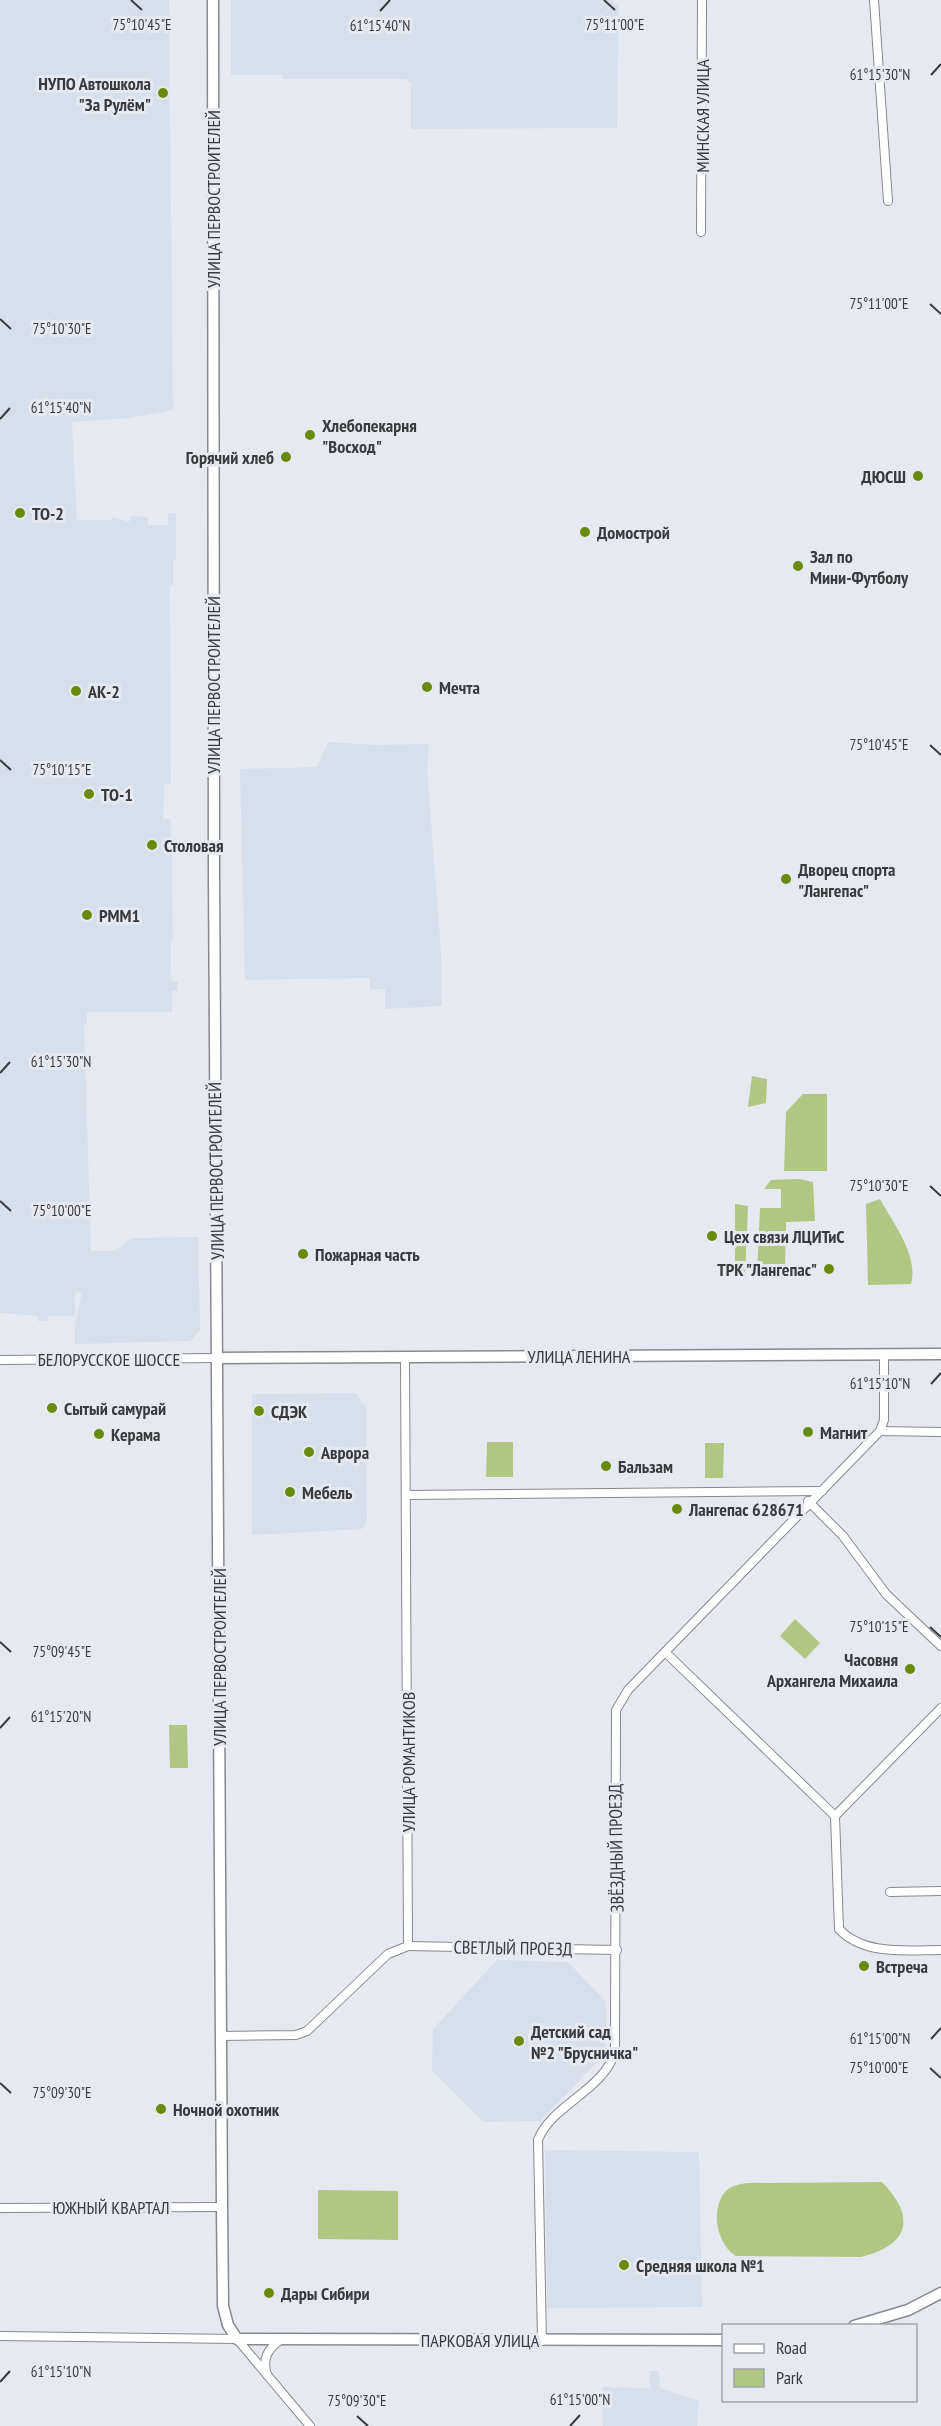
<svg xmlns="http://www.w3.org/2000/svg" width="941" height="2426" font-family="'PT Sans Narrow',sans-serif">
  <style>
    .built { fill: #d7dfeb }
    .green { fill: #b2c683 }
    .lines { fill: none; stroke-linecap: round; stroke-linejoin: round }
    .minor-casing { stroke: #86898e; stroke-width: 10 }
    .tertiary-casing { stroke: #86898e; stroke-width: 13 }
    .minor { stroke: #fff; stroke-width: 8 }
    .tertiary { stroke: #fff; stroke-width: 10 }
    .ticks { fill: none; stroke: #393a3d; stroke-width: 2 }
    .poi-dot { fill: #6a8a0b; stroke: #e6eaf0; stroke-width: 2 }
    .labels { text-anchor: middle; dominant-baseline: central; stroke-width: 6; stroke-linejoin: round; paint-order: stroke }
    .poi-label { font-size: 18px; font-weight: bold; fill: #393a3d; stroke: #e6eaf0; text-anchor: start }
    .street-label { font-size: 18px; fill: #393a3d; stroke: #e6eaf0 }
    .ticks-label { font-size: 15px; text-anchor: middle; fill: #393a3d; stroke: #e6eaf0; stroke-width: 6; stroke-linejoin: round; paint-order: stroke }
  </style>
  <rect width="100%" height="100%" fill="#e6eaf0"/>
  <g class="built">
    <path d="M0,0H169L173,410L129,418L72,422L77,520H111L113,517L129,522L131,516L148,517V525H168V513H176V560H173V585L170,586L171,784H164L163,819H171L173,941H171V973L172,981L178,982V991H172V1012H87V1024H84L91,1251H114L133,1238L198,1237L200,1330L190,1341L75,1344V1323L82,1292L75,1293V1316H48L47,1321H38L37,1316L0,1313Z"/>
    <path d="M231,0H613L614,3L619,5L617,128L411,129V83L406,79H283L282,75H231Z"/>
    <path d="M328,742L377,745L429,744L427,769L441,952L442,1006L385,1009V989L370,990V978L245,980L240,769L317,767Z"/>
    <path d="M356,1393L366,1408L367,1520L362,1529L252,1535V1394Z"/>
    <path d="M497,1960L568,1962L606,2002V2053L540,2121L483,2122L432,2071L433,2029Z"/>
    <path d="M545,2150L699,2152L702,2307L547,2308Z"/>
    <path d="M650,2371H659L660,2388L699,2401L697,2426H603L602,2387L650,2388Z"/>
  </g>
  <g class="green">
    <path d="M752,1076L767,1079L766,1103L748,1107Z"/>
    <path d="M803,1094H827V1171H784L786,1112Z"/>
    <path d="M799,1179L813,1182L815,1221L786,1222L785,1274L757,1273L760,1208H781V1189H764L771,1180Z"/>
    <path d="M880,1199C893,1223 919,1256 911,1284L868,1285L866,1204Z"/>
    <path d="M735,1204L748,1206L745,1279L735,1278Z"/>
    <path d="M487,1442H513V1477H486Z"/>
    <path d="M705,1443H724L723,1478H705Z"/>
    <path d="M795,1619L820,1643L805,1659L780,1636Z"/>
    <path d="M169,1725H187L188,1768H170Z"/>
    <path d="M882,2182C916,2217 910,2245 861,2257L736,2256C717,2245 710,2210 725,2192C730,2186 739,2184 747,2183Z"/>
    <path d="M318,2190L398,2191V2240L318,2239Z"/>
  </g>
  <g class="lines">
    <defs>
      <g id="minor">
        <path d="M874,0L888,201"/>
        <path d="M701,232L702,0"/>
        <path d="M0,1360L218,1358"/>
        <path d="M880,1431L941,1432"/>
        <path d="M406,1495L822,1491"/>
        <path d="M808,1501L843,1536L886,1594L941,1646"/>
        <path d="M665,1652L835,1816"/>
        <path d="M941,1708L835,1816L839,1929C864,1956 908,1950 941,1950"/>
        <path d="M890,1892L941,1891"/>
        <path d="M408,1946L617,1950"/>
        <path d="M221,2036L296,2035L307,2031L388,1954L408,1946L405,1357"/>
        <path d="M0,2208L222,2207"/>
        <path d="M0,2336L237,2339L310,2426"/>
        <path d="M542,2341L538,2140C552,2104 605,2090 615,2051L616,1710L628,1690L880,1431L884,1420V1354"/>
        <path d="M267,2375C262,2359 267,2350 280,2340"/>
      </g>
      <g id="tertiary">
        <path d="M213,0L214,875L222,2207L223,2306L228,2325L237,2339L724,2340"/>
        <path d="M218,1358L941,1354"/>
        <path d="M854,2326L908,2310L941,2293"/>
      </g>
    </defs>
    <use href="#minor" class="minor-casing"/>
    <use href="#tertiary" class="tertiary-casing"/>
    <use href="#minor" class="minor"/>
    <use href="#tertiary" class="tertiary"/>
  </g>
  <path class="ticks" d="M131,0L142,10M604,0L615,10M380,11L390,0M931,75L941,64M930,304L941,314M0,319L11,329M0,419L10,408M930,745L941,755M0,760L11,770M0,1073L10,1062M930,1186L941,1196M0,1201L11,1211M931,1384L941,1373M930,1627L941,1637M0,1642L11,1652M0,1728L10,1717M931,2039L941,2028M930,2068L941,2078M0,2083L11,2093M0,2382L10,2371M357,2416L368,2426M570,2426L580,2415"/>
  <g class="poi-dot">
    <circle cx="163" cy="93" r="6"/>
    <circle cx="310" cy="435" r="6"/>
    <circle cx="286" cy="457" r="6"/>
    <circle cx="918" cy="476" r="6"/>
    <circle cx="20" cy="513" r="6"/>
    <circle cx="585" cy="532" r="6"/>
    <circle cx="798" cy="566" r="6"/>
    <circle cx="427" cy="687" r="6"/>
    <circle cx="76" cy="691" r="6"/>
    <circle cx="89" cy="794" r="6"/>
    <circle cx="152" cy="845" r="6"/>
    <circle cx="786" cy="879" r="6"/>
    <circle cx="87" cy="915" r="6"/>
    <circle cx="712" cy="1236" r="6"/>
    <circle cx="303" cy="1254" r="6"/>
    <circle cx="829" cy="1269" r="6"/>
    <circle cx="52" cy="1408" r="6"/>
    <circle cx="259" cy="1411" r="6"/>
    <circle cx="808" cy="1432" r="6"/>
    <circle cx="99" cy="1434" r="6"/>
    <circle cx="309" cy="1452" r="6"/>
    <circle cx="606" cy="1466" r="6"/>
    <circle cx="290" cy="1492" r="6"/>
    <circle cx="677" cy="1509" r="6"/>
    <circle cx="910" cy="1669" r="6"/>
    <circle cx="864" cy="1966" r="6"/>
    <circle cx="519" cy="2041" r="6"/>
    <circle cx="161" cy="2109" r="6"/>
    <circle cx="624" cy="2265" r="6"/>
    <circle cx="269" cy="2293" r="6"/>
  </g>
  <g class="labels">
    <g class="poi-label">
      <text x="151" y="83" text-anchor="end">НУПО Автошкола<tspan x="151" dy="21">"За Рулём"</tspan></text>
      <text x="322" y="425">Хлебопекарня<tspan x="322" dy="21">"Восход"</tspan></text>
      <text x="274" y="457" text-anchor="end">Горячий хлеб</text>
      <text x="906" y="476" text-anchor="end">ДЮСШ</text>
      <text x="32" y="513">ТО-2</text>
      <text x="597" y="532">Домострой</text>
      <text x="810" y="556">Зал по<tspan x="810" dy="21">Мини-Футболу</tspan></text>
      <text x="439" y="687">Мечта</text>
      <text x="88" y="691">АК-2</text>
      <text x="101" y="794">ТО-1</text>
      <text x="164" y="845">Столовая</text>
      <text x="798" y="869">Дворец спорта<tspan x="798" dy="21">"Лангепас"</tspan></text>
      <text x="99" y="915">РММ1</text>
      <text x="724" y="1236">Цех связи ЛЦИТиС</text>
      <text x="315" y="1254">Пожарная часть</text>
      <text x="817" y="1269" text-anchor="end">ТРК "Лангепас"</text>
      <text x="64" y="1408">Сытый самурай</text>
      <text x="271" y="1411">СДЭК</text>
      <text x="820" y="1432">Магнит</text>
      <text x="111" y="1434">Керама</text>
      <text x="321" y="1452">Аврора</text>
      <text x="618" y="1466">Бальзам</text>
      <text x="302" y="1492">Мебель</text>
      <text x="689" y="1509">Лангепас 628671</text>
      <text x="898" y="1659" text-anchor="end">Часовня<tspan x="898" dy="21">Архангела Михаила</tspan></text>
      <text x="876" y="1966">Встреча</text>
      <text x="531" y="2031">Детский сад<tspan x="531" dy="21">№2 "Брусничка"</tspan></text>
      <text x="173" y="2109">Ночной охотник</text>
      <text x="636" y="2265">Средняя школа №1</text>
      <text x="281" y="2293">Дары Сибири</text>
    </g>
    <g class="street-label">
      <text transform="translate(702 116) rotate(-90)">МИНСКАЯ УЛИЦА</text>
      <text transform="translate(213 199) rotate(-90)">УЛИЦА ПЕРВОСТРОИТЕЛЕЙ</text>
      <text transform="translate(213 685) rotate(-90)">УЛИЦА ПЕРВОСТРОИТЕЛЕЙ</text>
      <text transform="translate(216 1171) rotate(-91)">УЛИЦА ПЕРВОСТРОИТЕЛЕЙ</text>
      <text x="579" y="1356">УЛИЦА ЛЕНИНА</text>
      <text x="109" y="1359">БЕЛОРУССКОЕ ШОССЕ</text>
      <text transform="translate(219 1657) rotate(-90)">УЛИЦА ПЕРВОСТРОИТЕЛЕЙ</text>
      <text transform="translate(408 1762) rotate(-90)">УЛИЦА РОМАНТИКОВ</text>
      <text transform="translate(616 1848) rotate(-91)">ЗВЁЗДНЫЙ ПРОЕЗД</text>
      <text transform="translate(513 1948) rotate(1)">СВЕТЛЫЙ ПРОЕЗД</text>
      <text x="111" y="2207">ЮЖНЫЙ КВАРТАЛ</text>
      <text x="480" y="2340">ПАРКОВАЯ УЛИЦА</text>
    </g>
  </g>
  <g class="ticks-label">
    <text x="142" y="30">75°10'45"E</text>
    <text x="615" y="30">75°11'00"E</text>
    <text x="380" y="31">61°15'40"N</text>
    <text x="880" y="80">61°15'30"N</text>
    <text x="879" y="309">75°11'00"E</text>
    <text x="62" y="334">75°10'30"E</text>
    <text x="61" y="413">61°15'40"N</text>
    <text x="879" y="750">75°10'45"E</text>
    <text x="62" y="775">75°10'15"E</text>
    <text x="61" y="1067">61°15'30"N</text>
    <text x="879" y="1191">75°10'30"E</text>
    <text x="62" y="1216">75°10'00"E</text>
    <text x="880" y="1389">61°15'10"N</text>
    <text x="879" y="1632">75°10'15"E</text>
    <text x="62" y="1657">75°09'45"E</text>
    <text x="61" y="1722">61°15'20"N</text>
    <text x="880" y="2044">61°15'00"N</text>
    <text x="879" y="2073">75°10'00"E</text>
    <text x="62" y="2098">75°09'30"E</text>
    <text x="61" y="2377">61°15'10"N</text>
    <text x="580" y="2405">61°15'00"N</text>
    <text x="357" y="2406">75°09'30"E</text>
  </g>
  <rect x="722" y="2324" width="195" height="78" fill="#e6eaf0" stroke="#a1a4a8" stroke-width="1.5"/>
  <rect x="734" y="2344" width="30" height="9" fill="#ffffff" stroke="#a1a4a8" stroke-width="1.5"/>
  <text x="776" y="2354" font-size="18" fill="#393a3d">Road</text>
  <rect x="734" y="2369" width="30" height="18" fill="#b2c683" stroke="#a1a4a8" stroke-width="1.5"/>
  <text x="776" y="2384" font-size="18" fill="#393a3d">Park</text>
</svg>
